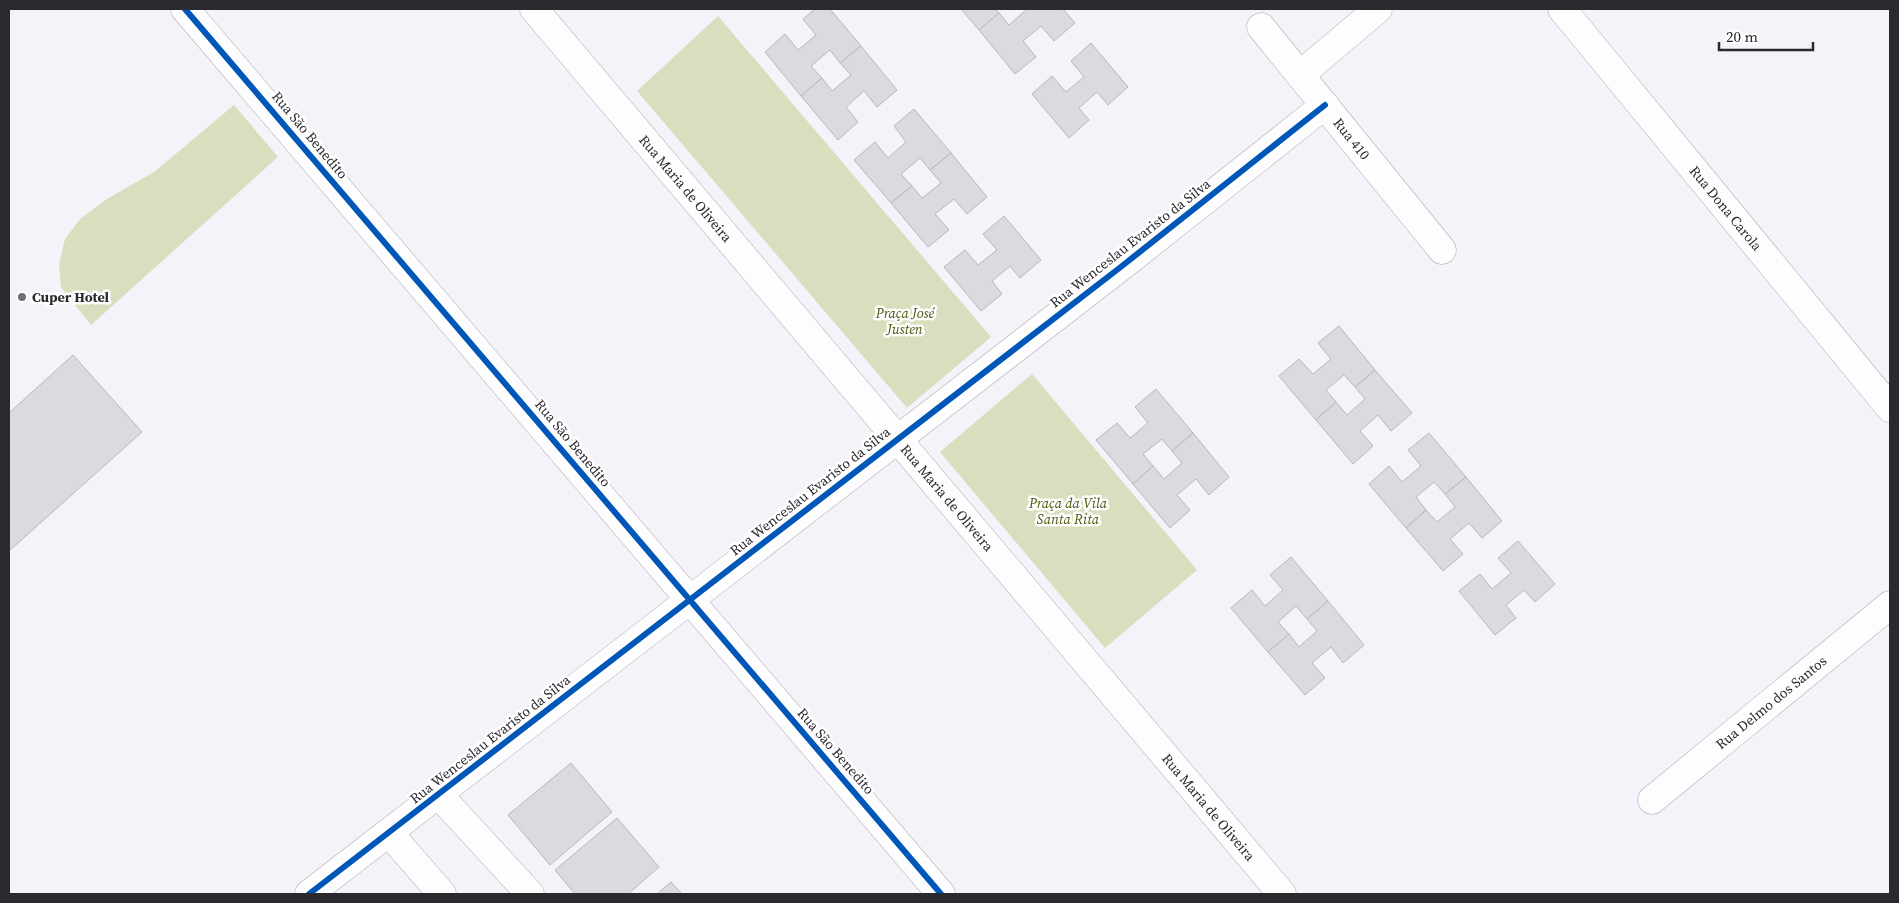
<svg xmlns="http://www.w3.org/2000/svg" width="1899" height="903" font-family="'Source Serif 4',serif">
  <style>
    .green { fill: #dbddbf }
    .building { fill: #dcd9df; stroke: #b9b7bc }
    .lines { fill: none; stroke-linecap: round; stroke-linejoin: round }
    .minor-casing { stroke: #adabb0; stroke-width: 29 }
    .minor { stroke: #fefdfe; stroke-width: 28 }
    .cycleway-casing { stroke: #fff; stroke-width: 9 }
    .cycleway { stroke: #0057b8; stroke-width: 6 }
    .poi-dot { fill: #726f75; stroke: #fff; stroke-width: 2 }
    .labels { text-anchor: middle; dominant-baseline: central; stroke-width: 5; stroke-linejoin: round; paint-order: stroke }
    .street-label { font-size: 14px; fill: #2b292e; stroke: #fff }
    .poi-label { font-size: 14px; font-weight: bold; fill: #2b292e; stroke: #fff; text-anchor: start }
    .park-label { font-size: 14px; font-style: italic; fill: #51550b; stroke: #fff }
  </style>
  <rect width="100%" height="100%" fill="#f5f2f9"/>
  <g class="green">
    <path d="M718,16L991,337L907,408L637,91Z"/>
    <path d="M234,105L278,157L91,325L61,287L59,265L65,239L80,219L107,199L154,172Z"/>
    <path d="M1032,374L1197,570L1105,648L940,452Z"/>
  </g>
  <g class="building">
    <path d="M815,9H830L861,46L840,63L830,50L811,66L822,78L801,96L765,52L785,34L798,50L816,35L803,19Z"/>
    <path d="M961,9H995L999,13L979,30Z"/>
    <path d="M1027,9H1063L1075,23L1054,41L1041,26L1023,41L1036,57L1015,74L979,30L999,13L1009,25Z"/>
    <path d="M1091,43L1128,87L1108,105L1097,92L1079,108L1089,120L1069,138L1032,94L1052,76L1066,92L1084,77L1071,61Z"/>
    <path d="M861,46L897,90L877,107L864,91L846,107L858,122L838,140L801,96L822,78L832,91L851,75L840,63Z"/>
    <path d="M914,109L951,153L930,170L920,158L901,174L912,186L891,203L854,160L875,142L888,158L906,142L894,126Z"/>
    <path d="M951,153L987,197L967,214L954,199L935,214L949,230L928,247L891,203L912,186L922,198L941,183L930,170Z"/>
    <path d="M1004,216L1041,260L1020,278L1010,266L992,281L1002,294L981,311L944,267L965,250L978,265L997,250L983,234Z"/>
    <path d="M1339,326L1375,370L1355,387L1344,375L1326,390L1336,402L1316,420L1279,376L1299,359L1313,374L1331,359L1318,343Z"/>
    <path d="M73,355L142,432L9,551V413Z"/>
    <path d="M1375,370L1412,413L1391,431L1378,415L1360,431L1373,446L1353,464L1316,420L1336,402L1347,415L1365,399L1355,387Z"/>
    <path d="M1156,389L1193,433L1172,451L1162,439L1143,454L1153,466L1133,484L1096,440L1117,423L1130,438L1148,423L1135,407Z"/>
    <path d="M1193,433L1229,477L1209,495L1196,479L1177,495L1190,510L1170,528L1133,484L1153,466L1164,479L1182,463L1172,451Z"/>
    <path d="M1429,433L1466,477L1445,494L1434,482L1416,497L1426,510L1406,528L1369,484L1389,466L1402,482L1421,466L1408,450Z"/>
    <path d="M1466,477L1502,521L1482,538L1469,523L1450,539L1463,554L1443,571L1406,528L1426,510L1437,522L1455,507L1445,494Z"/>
    <path d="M1518,541L1555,584L1535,602L1524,590L1506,605L1516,618L1495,635L1459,591L1480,574L1492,589L1511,573L1498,558Z"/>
    <path d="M1291,557L1328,601L1307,619L1296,606L1278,622L1289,634L1268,652L1231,608L1252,590L1265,606L1283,590L1270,575Z"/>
    <path d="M1328,601L1364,645L1343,663L1331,647L1312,663L1325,678L1305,695L1268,652L1289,634L1299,647L1317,631L1307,619Z"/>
    <path d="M571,763L612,812L550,865L508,815Z"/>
    <path d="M617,818L659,867L628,894H575L555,870Z"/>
    <path d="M671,882L682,894H657Z"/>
  </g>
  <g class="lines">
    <defs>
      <g id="minor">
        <path d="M185,9L941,894"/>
        <path id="s1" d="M534,9L1282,894"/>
        <path id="s2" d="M1562,9L1890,408"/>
        <path id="s3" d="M1261,27L1442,250"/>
        <path d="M1300,75L1378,9"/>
        <path d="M438,794L530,894"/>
        <path id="s4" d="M1652,800L1890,605"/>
        <path d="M389,833L442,894"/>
        <path d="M309,894L1122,266L1325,105"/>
      </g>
    </defs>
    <use href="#minor" class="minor-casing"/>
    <use href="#minor" class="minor"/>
    <defs>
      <g id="cycleway">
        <path d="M185,9L941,894"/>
        <path d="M309,894L1122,266L1325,105"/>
      </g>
    </defs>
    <use href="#cycleway" class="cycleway-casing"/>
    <use href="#cycleway" class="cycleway"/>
  </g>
  <circle class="poi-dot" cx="22" cy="297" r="5"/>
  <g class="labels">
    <g class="street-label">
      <text transform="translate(310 135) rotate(50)">Rua São Benedito</text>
      <text stroke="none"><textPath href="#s3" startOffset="144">Rua 410</textPath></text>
      <text stroke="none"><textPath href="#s1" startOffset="235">Rua Maria de Oliveira</textPath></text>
      <text stroke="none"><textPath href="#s2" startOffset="258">Rua Dona Carola</textPath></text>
      <text transform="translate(1130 243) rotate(-38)">Rua Wenceslau Evaristo da Silva</text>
      <text transform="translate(573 443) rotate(50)">Rua São Benedito</text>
      <text transform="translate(810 491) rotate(-38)">Rua Wenceslau Evaristo da Silva</text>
      <text stroke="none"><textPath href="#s1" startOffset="640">Rua Maria de Oliveira</textPath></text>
      <text stroke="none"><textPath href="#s4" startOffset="154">Rua Delmo dos Santos</textPath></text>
      <text transform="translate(490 739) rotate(-38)">Rua Wenceslau Evaristo da Silva</text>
      <text transform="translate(836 751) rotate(49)">Rua São Benedito</text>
      <text stroke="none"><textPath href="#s1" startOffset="1045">Rua Maria de Oliveira</textPath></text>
    </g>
    <g class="poi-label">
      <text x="32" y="297">Cuper Hotel</text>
    </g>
    <g class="park-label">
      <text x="905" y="313">Praça José<tspan x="905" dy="16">Justen</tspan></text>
      <text x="1068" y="503">Praça da Vila<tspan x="1068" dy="16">Santa Rita</tspan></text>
    </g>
  </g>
  <rect width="1899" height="903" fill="none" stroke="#2b292e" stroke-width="20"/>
  <path d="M1719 42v8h94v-8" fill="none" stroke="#2b292e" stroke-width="2.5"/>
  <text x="1726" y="42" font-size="15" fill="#2b292e" stroke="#ffffff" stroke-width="4" paint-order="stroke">20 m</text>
</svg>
